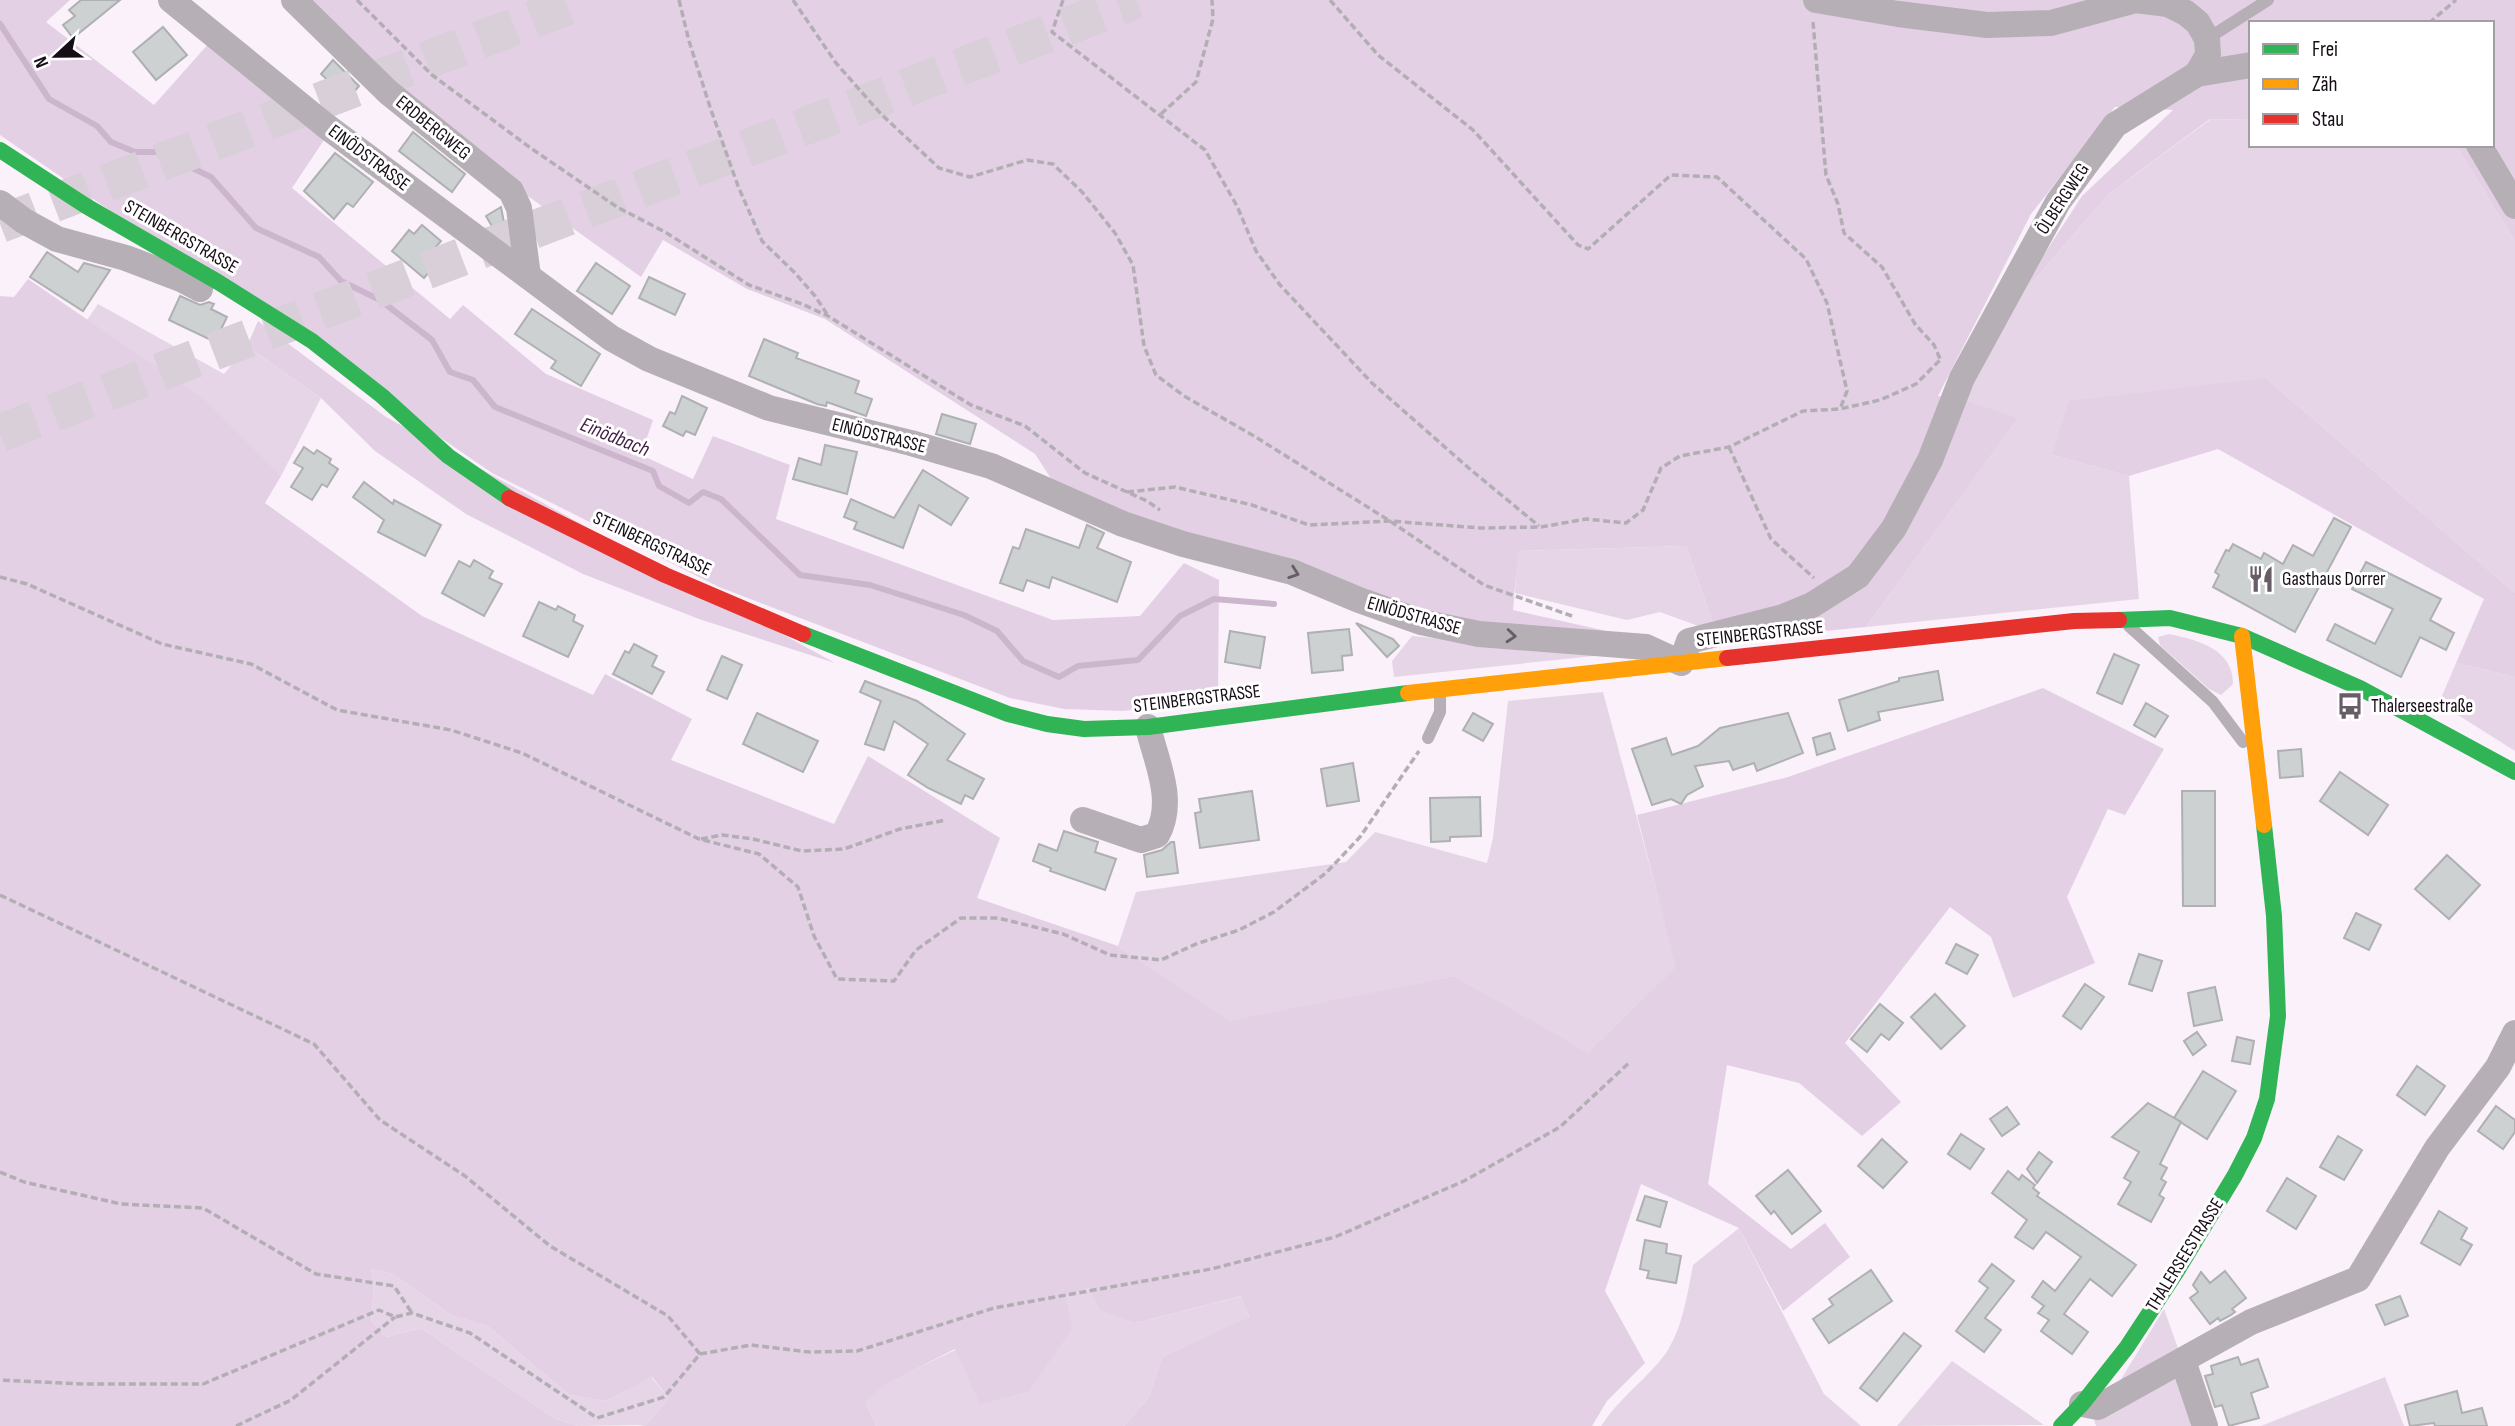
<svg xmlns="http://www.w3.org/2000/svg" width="2515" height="1426" font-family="'Sofia Sans Condensed',sans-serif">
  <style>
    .green { fill: #e6d5e6 }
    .forest { fill: #e4d0e5 }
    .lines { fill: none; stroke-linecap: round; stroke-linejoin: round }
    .stream { stroke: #ccb6cd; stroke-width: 6 }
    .building { fill: #cdd1d1; stroke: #aeb0b1; stroke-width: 2 }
    .highway-tunnel { stroke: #d8cfd9; stroke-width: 38; stroke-dasharray: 38 19; stroke-linecap: butt }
    .path { stroke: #b3aeb4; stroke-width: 3.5; stroke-dasharray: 7 3.5; stroke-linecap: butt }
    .lane { stroke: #b6b0b6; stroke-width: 12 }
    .street { stroke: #b6b0b6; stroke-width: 26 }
    .fast { stroke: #30b455; stroke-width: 16 }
    .slow { stroke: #ff9f0a; stroke-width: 16 }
    .jam { stroke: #e5322d; stroke-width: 16 }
    .oneway { stroke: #665e66 }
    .labels { text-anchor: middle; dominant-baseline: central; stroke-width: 6; stroke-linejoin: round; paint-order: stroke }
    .street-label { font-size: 19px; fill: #170d17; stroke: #fff }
    .poi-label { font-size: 19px; fill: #170d17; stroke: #fff; text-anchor: start }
    .water-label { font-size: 21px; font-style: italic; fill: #421d44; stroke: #fff }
  </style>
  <rect width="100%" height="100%" fill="#faf1fb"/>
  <g class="green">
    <path d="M2211,119L2251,120V145H2456L2515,242V593L2266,378L2052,455L2129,476L2139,599L1866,627L2017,419L1965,400L2008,310L2110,193Z"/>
    <path d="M98,304L224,374L247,346L321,398L281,476L87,320Z"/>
    <path d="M1686,546L1714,626L1701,627L1660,612L1627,620L1515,593L1517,551Z"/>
    <path d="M2169,634C2198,640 2233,649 2233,684L2221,695L2209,689L2160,645L2158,637Z"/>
    <path d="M1412,636L1613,654L1394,677L1392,661Z"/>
    <path d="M2456,663L2515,677V751L2439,703Z"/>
    <path d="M1603,692L1677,967L1588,1054L1454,976L1229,1022L1118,946L1136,892L1346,862L1375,832L1487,863L1493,838L1508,701Z"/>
    <path d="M1739,1228L1824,1394L1861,1426H1601C1619,1398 1647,1379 1666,1353C1683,1327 1687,1295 1693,1265Z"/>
    <path d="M371,1269L393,1274L451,1315L489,1327L569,1395L606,1401L651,1377L669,1398L646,1425L578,1426L554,1418L421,1328L386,1337L371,1321L374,1289Z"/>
    <path d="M1091,1288L1136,1323L1242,1296L1249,1318L1162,1357L1149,1397L1124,1426H876L866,1403L884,1384L1066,1297Z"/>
    <path d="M2164,1309L2180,1354L2112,1394Z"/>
    <path d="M1952,1361L2044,1425L1897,1426Z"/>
    <path d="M2174,1375L2200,1426H2096L2093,1417Z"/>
    <path d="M2385,1377L2404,1426H2261Z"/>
  </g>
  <g class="forest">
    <path d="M0,0H70L46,22L154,105L210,42L328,134L292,188L450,319L463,305L546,374L653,420L641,455L693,479L713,436L790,465L776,519L1053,620L1140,616L1184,563L1219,580L1218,700L1123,711L1064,709L1010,698L719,587L492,473L0,135Z"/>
    <path d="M302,0H2515V242L2456,145H2492V23H2251V120L2210,119L2110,193L2008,310L2082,196L2173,110L2115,107L2031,214L1938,396L1965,400L2018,418L1866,627L1825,631L1781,605L1714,626L1686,546L1518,551L1513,610L1633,637L1425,616L1198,542L1052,480L1035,454L825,319L747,289L663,240L641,277L525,194L392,88Z"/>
    <path d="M28,279L205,400L281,476L265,503L422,616L593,695L605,674L692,719L671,760L834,824L868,756L1000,838L977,898L1118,946L1229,1021L1454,976L1588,1053L1676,967L1637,815L1788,777L2043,688L2164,749L2125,815L2108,809L2067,897L2095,963L2013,998L1991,937L1950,907L1845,1043L1901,1102L1862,1136L1799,1083L1727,1065L1708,1184L1791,1249L1825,1223L1850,1257L1783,1311L1739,1228L1641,1184L1605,1291L1645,1363L1607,1401L1592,1426H1124L1149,1397L1162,1357L1249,1317L1241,1296L1136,1323L1100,1310L1090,1288L1066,1297L1072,1329L1029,1391L980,1404L955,1349L884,1385L866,1403L876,1426H638L646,1425L669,1398L652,1377L606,1401L569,1395L489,1327L451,1315L393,1274L371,1269L374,1289L371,1321L386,1337L421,1328L554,1418L578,1426H0V296L14,297Z"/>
    <path d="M258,321L386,417L835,663L699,619L583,574L466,514L375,451L321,398L247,346Z"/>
    <path d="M2266,378L2515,593V677L2456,663L2484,599L2218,449L2129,476L2052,455L2069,401Z"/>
  </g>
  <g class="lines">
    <path class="stream" d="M0,24L49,99L97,126L111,142L135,152H159L211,177L256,228L319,257L341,281L380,300L432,340L450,372L473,380L495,407L653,471L659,486L689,503L703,492L721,499L800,575L870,585L964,615L997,631L1023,661L1059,677L1078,666L1138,660L1180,616L1214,599L1274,604"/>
  </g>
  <g class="building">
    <path d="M81,0H120L73,38L63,25L75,16L69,10Z"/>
    <path d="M163,27L187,55L156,80L133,52Z"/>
    <path d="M333,60L359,86L348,99L321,74Z"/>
    <path d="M413,132L465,174L452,192L399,151Z"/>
    <path d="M335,153L373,182L353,207L347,203L334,219L304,191Z"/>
    <path d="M501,207L507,238L505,239L496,233L486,216Z"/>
    <path d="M422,225L441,241L432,251L441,258L424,278L392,251L409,230L414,234Z"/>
    <path d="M47,252L78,272L84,263L110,270L83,311L30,277Z"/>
    <path d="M596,263L630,286L612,314L577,291Z"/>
    <path d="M649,277L685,294L675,315L639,298Z"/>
    <path d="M180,296L200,305L209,302L214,304L211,309L227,317L215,342L169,320Z"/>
    <path d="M532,309L600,354L581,386L551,368L556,361L515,334Z"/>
    <path d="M764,339L798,353L796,358L859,381L855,393L872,399L866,416L827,402L826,406L817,404L749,376Z"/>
    <path d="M682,396L707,408L695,435L686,431L683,436L663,426L670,412L675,414Z"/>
    <path d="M942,414L976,424L970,444L936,434Z"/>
    <path d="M825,445L857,452L847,494L793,479L799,458L821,465Z"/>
    <path d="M304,447L314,454L317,450L331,459L329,463L338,469L327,487L322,484L312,500L291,487L303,468L294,463Z"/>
    <path d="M923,470L968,498L951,525L919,505L903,548L854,529L857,522L844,517L851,499L894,518Z"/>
    <path d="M364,482L393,504L394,500L441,525L425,556L378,532L384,520L353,497Z"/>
    <path d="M2334,518L2351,527L2295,632L2213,587L2219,575L2215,572L2226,550L2229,551L2233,544L2261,559L2264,553L2283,564L2293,545L2313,556Z"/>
    <path d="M1087,525L1104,533L1097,548L1131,562L1117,602L1052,577L1049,588L1027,580L1023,591L1000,583L1013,547L1019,549L1026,529L1079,548Z"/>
    <path d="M474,560L493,571L489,578L502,584L484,616L442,593L459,561L470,567Z"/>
    <path d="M2366,562L2441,599L2430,620L2454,633L2446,650L2420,637L2401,677L2327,640L2335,624L2375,644L2393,609L2352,589Z"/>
    <path d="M539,602L556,610L558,606L575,615L573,621L583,626L568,657L523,636Z"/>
    <path d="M1356,623L1393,639L1399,646L1387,657Z"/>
    <path d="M1349,629L1352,655L1342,656L1343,670L1312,673L1308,633Z"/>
    <path d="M1230,631L1265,637L1260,668L1225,662Z"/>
    <path d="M634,644L657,656L652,666L664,672L652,694L613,674L625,651L629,653Z"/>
    <path d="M2114,654L2139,665L2122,704L2097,693Z"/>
    <path d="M722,656L742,665L727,699L707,690Z"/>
    <path d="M1938,671L1943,700L1878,712L1880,720L1848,731L1839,700L1899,681V678Z"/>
    <path d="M865,681L917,701L965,734L947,760L984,779L973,799L965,795L961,804L928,788L908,775L928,744L894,721L884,750L865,744L881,701L860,692Z"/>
    <path d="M2146,703L2168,716L2155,737L2134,725Z"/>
    <path d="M757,713L818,741L803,772L743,744Z"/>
    <path d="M1473,713L1493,724L1483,741L1463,730Z"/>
    <path d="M1788,713L1803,753L1757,771L1754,763L1733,770L1729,761L1695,766L1703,786L1687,795L1681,804L1671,799L1652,805L1632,749L1666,738L1672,755L1698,746L1720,728Z"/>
    <path d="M1830,733L1835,749L1817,755L1813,738Z"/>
    <path d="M2301,749L2303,776L2280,778L2278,751Z"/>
    <path d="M1353,763L1359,801L1327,806L1321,769Z"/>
    <path d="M2340,772L2388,805L2368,835L2320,801Z"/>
    <path d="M1252,791L1259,840L1200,848L1195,813L1201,812L1199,799Z"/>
    <path d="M2182,791H2215V906H2183Z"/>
    <path d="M1480,797L1481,836L1450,837V841L1431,842L1430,798Z"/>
    <path d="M1064,831L1098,842L1095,852L1116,859L1105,890L1050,871L1051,868L1033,861L1039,844L1057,851Z"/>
    <path d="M1171,842H1174L1178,873L1147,877L1144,855L1162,850Z"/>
    <path d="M2447,855L2480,885L2449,919L2415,889Z"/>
    <path d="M2356,913L2381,925L2369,950L2344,938Z"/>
    <path d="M1956,944L1978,955L1967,974L1946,963Z"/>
    <path d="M2139,954L2162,961L2152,991L2129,984Z"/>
    <path d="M2085,984L2104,997L2081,1029L2063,1016Z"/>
    <path d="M2215,987L2222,1020L2194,1026L2188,993Z"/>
    <path d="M1935,994L1965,1026L1941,1049L1911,1017Z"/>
    <path d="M1880,1004L1903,1023L1889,1040L1881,1034L1867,1052L1851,1039Z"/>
    <path d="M2197,1032L2206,1045L2193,1055L2184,1041Z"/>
    <path d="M2237,1037L2254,1041L2250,1064L2232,1061Z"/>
    <path d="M2417,1066L2445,1086L2425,1115L2397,1095Z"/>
    <path d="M2203,1071L2236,1091L2207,1139L2174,1118Z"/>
    <path d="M2148,1103L2181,1122L2160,1164L2167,1168L2161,1179L2166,1182L2159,1195L2164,1198L2151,1222L2118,1204L2131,1182L2124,1178L2139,1152L2112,1137Z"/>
    <path d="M2496,1106L2515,1120V1132L2503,1149L2478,1131Z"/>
    <path d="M2007,1107L2019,1124L2002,1136L1990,1119Z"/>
    <path d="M1961,1134L1984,1149L1970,1169L1948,1154Z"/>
    <path d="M2338,1136L2362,1150L2344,1180L2320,1167Z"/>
    <path d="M1882,1139L1907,1162L1883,1188L1858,1166Z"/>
    <path d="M2039,1152L2052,1162L2037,1183L2027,1169Z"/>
    <path d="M1788,1170L1821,1211L1792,1234L1774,1211L1771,1214L1756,1196Z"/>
    <path d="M2008,1171L2019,1180L2022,1175L2035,1185L2033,1188L2039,1193L2037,1196L2136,1265L2112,1296L2090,1279L2064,1314L2088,1332L2072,1354L2041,1331L2049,1320L2038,1313L2044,1306L2032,1297L2043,1281L2055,1291L2081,1257L2046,1232L2033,1249L2015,1237L2027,1220L1992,1193Z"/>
    <path d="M2287,1178L2316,1196L2296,1229L2267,1211Z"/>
    <path d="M1645,1196L1667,1202L1660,1227L1637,1220Z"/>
    <path d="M2439,1211L2467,1228L2461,1239L2472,1245L2460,1265L2421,1243Z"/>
    <path d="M1645,1240L1667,1244L1666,1253L1681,1256L1676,1283L1647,1278L1649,1271L1640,1269Z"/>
    <path d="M1992,1264L2014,1281L1985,1318L2001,1330L1984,1352L1956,1331L1988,1288L1979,1281Z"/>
    <path d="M1871,1270L1892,1301L1829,1343L1813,1319L1833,1305L1829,1299Z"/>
    <path d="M2225,1271L2246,1298L2232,1309L2235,1312L2231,1315L2220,1321L2218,1318L2210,1324L2190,1298L2198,1292L2193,1285L2201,1272L2210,1283Z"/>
    <path d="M2400,1296L2408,1316L2385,1325L2376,1305Z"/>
    <path d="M1904,1333L1921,1346L1877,1401L1860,1388Z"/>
    <path d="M2238,1357L2241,1365L2258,1359L2268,1387L2251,1393L2259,1418L2229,1426L2222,1405L2215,1407L2205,1376L2213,1374L2211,1366Z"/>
    <path d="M2457,1391L2462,1413L2482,1408L2487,1426H2435L2434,1423L2410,1426L2405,1405Z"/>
  </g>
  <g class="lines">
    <g class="highway-tunnel">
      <path d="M0,224L584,0"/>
      <path d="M0,433L1136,0"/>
    </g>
    <g class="path">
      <path d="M357,0L432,75L532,149L617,207L665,232L749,285L802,304L828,316L971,405L1025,426L1085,473L1147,501L1160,510"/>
      <path d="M679,0L689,41L710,107L738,186L762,241L795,273L815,296L827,314"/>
      <path d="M793,0L836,63L881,114L939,168L970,177L1027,160L1053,164L1083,193L1115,233L1133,265L1144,346L1156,375L1184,396L1254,436L1390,521L1484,585L1572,616"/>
      <path d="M1063,0L1052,32L1205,150L1237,206L1256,251L1280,285L1372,383L1471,470L1539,526"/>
      <path d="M1330,0L1378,55L1473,130L1578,245L1588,249L1671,175L1717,177L1806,259L1827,303L1847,391L1840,409"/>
      <path d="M1813,22L1826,175L1838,204L1844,233L1882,267L1915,324L1934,345L1941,361"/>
      <path d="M2429,23L2456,0"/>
      <path d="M1161,114L1196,82L1213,19L1212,0"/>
      <path d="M1729,447L1771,539L1814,578"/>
      <path d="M1127,492L1175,487L1252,505L1309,525L1390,521L1481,528L1541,527L1586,519L1626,523L1643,510L1661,468L1680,456L1729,447L1803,411L1840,409L1880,400L1916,384L1940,360"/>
      <path d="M0,577L27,584L162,644L251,664L337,710L451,730L522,753L699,839L759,854L798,887L814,936L837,979L894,981L916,950L961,918H998L1063,934L1110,955L1161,960L1196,944L1239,930L1274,912L1326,873L1360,837L1419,751"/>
      <path d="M701,839L722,835L753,839L802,851L844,849L900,829L946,820"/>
      <path d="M0,895L314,1044L380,1120L465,1176L550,1246L668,1316L700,1354L664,1397L597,1418L470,1333L412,1313L395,1317L379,1310L203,1384H84L0,1380"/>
      <path d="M0,1172L24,1182L121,1204L203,1208L316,1274L394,1286L412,1313"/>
      <path d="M700,1354L751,1345L809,1352L857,1351L994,1308L1211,1269L1335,1237L1464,1181L1560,1127L1630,1062"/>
      <path d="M236,1426L291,1400L395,1317"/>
    </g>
    <g class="lane">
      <path d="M2207,39L2268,0"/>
      <path d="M2129,626L2213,702L2243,742"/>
      <path d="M1428,738L1440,712V692"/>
    </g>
    <g class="street">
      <path d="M171,0L326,126L611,338L649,359L769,408L911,443L991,466L1123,524L1183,544L1292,572L1359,600L1421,622L1479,634L1646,647L1681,663L1689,641L1783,617L1812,605L1858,576L1894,528L1930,460L1962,378L2058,202L2115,125L2197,74L2208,55L2207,39L2198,23L2186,13L2168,4L2136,0L2051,23L1987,25L1898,14L1816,0"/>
      <path d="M294,0L388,92L511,191L519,208L528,276"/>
      <path d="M2197,74L2251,65"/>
      <path d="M2479,145L2515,206"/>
      <path d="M0,203L24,221L57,239L126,258L181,279L200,289"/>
      <path d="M1083,820L1141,840L1157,835C1176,801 1156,761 1148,727"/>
      <path d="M2183,1361L2205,1426"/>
      <path d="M2082,1404L2098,1407L2251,1322L2358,1279L2437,1148L2498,1067L2515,1033"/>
    </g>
    <g class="fast">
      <path d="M0,150L86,206L218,282L312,341L382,396L448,456L509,498"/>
      <path d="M2119,620L2170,618L2242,636L2360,688L2515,772"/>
      <path d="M803,634L1008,714L1047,724L1084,729L1148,727L1408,693"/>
      <path d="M2061,1426L2082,1404L2127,1347L2177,1271L2235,1175L2254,1138L2267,1099L2278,1016L2274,916L2264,825"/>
    </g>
    <g class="slow">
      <path d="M2242,636L2264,825"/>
      <path d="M1408,693L1727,658"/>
    </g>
    <g class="jam">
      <path d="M509,498L665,575L803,634"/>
      <path d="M1727,658L2074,621L2119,620"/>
    </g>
  </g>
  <defs><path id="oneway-chevron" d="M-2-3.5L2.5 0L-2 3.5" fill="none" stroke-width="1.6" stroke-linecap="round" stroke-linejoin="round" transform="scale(1.75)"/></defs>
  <g class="oneway">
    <use href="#oneway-chevron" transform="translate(1294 573) rotate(19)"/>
    <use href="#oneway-chevron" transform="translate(1511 636) rotate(5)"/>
  </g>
  <defs>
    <symbol id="restaurant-bare" viewBox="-9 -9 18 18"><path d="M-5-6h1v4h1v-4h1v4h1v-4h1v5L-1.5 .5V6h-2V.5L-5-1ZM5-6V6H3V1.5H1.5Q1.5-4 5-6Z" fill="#665d67" stroke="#fff" stroke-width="2.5" paint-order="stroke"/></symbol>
    <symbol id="bus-bare" viewBox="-9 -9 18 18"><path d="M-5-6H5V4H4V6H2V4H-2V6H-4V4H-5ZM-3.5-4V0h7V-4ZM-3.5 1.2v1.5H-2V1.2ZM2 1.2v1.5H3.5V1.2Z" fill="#665d67" stroke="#fff" stroke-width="2.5" paint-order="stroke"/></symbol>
  </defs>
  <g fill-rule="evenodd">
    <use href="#restaurant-bare" x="2242" y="560" width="38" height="38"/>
    <use href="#bus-bare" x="2331" y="687" width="38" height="38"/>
  </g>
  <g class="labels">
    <g class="street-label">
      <text transform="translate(433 128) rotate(39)">ERDBERGWEG</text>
      <text transform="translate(369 158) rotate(37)">EINÖDSTRASSE</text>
      <text transform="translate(2063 199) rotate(-57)">ÖLBERGWEG</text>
      <text transform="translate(181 237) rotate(30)">STEINBERGSTRASSE</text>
      <text transform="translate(879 436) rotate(14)">EINÖDSTRASSE</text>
      <text transform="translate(652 544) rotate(25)">STEINBERGSTRASSE</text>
      <text transform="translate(1414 616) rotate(16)">EINÖDSTRASSE</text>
      <text transform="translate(1760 634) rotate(-6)">STEINBERGSTRASSE</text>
      <text transform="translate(1197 699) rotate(-7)">STEINBERGSTRASSE</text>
      <text transform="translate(2185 1255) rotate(-58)">THALERSEESTRASSE</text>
    </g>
    <g class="poi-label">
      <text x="2282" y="579">Gasthaus Dorrer</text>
      <text x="2371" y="706">Thalerseestraße</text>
    </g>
    <g class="water-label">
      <text transform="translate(615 437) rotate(22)">Einödbach</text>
    </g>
  </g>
  <rect x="2249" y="21" width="245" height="126" fill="#ffffff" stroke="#a29ea2" stroke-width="2"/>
  <rect x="2263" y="44" width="35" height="10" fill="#30b455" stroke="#a29ea2" stroke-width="2"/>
  <text x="2312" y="56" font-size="21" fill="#170d17">Frei</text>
  <rect x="2263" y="79" width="35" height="10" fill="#ff9f0a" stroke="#a29ea2" stroke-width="2"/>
  <text x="2312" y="91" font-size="21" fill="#170d17">Zäh</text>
  <rect x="2263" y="114" width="35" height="10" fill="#e5322d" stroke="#a29ea2" stroke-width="2"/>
  <text x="2312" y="126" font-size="21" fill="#170d17">Stau</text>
  <g transform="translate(56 56) rotate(248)" stroke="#ffffff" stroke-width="5" paint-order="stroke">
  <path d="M0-5L12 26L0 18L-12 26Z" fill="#170d17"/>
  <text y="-10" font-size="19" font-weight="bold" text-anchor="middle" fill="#170d17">N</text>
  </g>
</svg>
